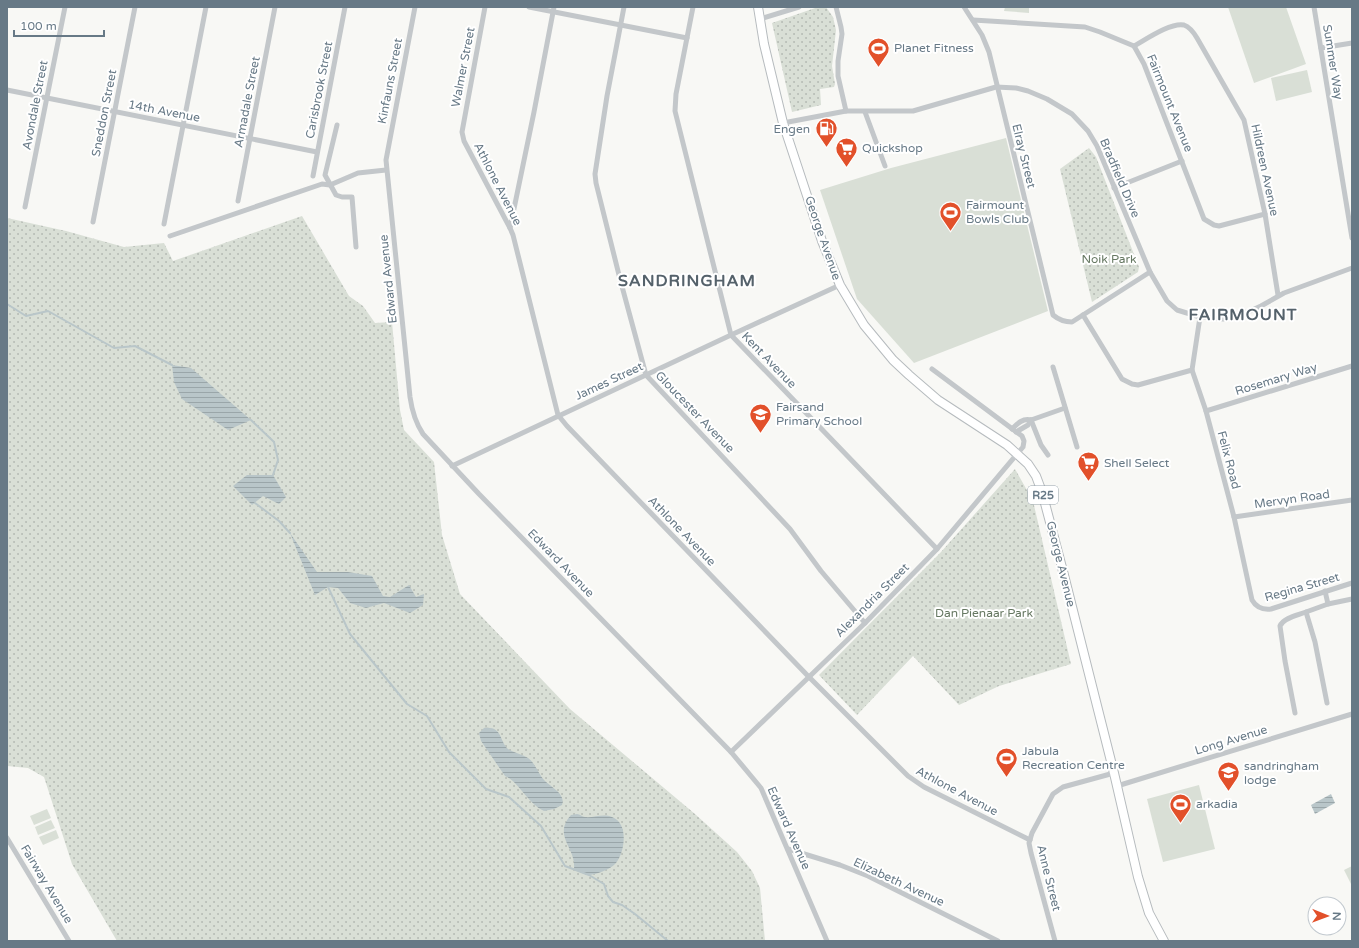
<svg xmlns="http://www.w3.org/2000/svg" width="1359" height="948" font-family="'Varela Round',sans-serif">
  <style>
    .green { fill: url(#green-dots) }
    .pitch { fill: #d9dfd6 }
    .water { fill: url(#water-rules) }
    .lines { fill: none; stroke-linecap: round; stroke-linejoin: round }
    .stream { stroke: #b9c6c9; stroke-width: 2 }
    .primary-casing { stroke: #b6bbbe; stroke-width: 10 }
    .minor { stroke: #c3c7ca; stroke-width: 5 }
    .primary { stroke: #fff; stroke-width: 8 }
    .labels { text-anchor: middle; dominant-baseline: central; stroke-width: 4; stroke-linejoin: round; paint-order: stroke }
    .shield { fill: #fff; stroke: #95a1aa; stroke-width: 1 }
    .shield-label { font-size: 11px; font-weight: bold; fill: #677986 }
    .poi-label { font-size: 12px; fill: #677986; stroke: #fff; text-anchor: start }
    .street-label { font-size: 12px; fill: #677986; stroke: #fff }
    .park-label { font-size: 12px; fill: #667862; stroke: #fff }
    .district-label { font-size: 16px; font-weight: bold; letter-spacing: 1px; fill: #55626b; stroke: #fff }
  </style>
  <defs>
    <pattern id="green-dots" width="8" height="8" patternUnits="userSpaceOnUse"><rect width="8" height="8" fill="#d9dfd6"/><path d="M2 2h.1M6 6h.1" fill="none" stroke="#b4bab3" stroke-width="1.8" stroke-linecap="round"/></pattern>
    <pattern id="water-rules" width="6" height="5" patternUnits="userSpaceOnUse"><rect width="6" height="5" fill="#b9c6c9"/><path d="M0 2.5h6" fill="none" stroke="#9aa6a9"/></pattern>
  </defs>
  <rect width="100%" height="100%" fill="#f8f8f5"/>
  <g class="green">
    <path d="M818,7H826L833,17L836,30L832,66L835,84L834,87L820,89L821,105L792,112L772,23Z"/>
    <path d="M1089,148L1096,157L1139,267L1138,272L1092,302L1060,169Z"/>
    <path d="M302,216L349,296L363,306L375,323L392,322L400,410L404,430L434,462L442,535L460,594L570,709L695,814L737,852L752,871L760,888L765,941H117L72,864L44,777L28,768L7,766V218L66,231L124,247L164,243L173,261Z"/>
    <path d="M1015,469L1033,501L1071,664L999,686L959,705L913,656L857,715L819,675L941,552Z"/>
  </g>
  <g class="pitch">
    <path d="M1005,7H1029V13L1004,11Z"/>
    <path d="M1228,7H1286L1306,64L1254,83Z"/>
    <path d="M1307,70L1312,92L1276,101L1271,78Z"/>
    <path d="M1006,138L1048,311L914,363L857,299L820,190L891,168Z"/>
    <path d="M1199,785L1215,849L1163,862L1147,799Z"/>
    <path d="M47,809L51,818L34,825L30,816Z"/>
    <path d="M51,820L55,828L38,835L35,827Z"/>
    <path d="M56,830L59,838L43,845L39,837Z"/>
    <path d="M1352,866V886L1344,870Z"/>
  </g>
  <g class="water">
    <path d="M172,365L191,368L251,420L228,430L182,399L174,382Z"/>
    <path d="M247,475H273L286,497L279,504L263,496L252,505L233,486Z"/>
    <path d="M290,533L317,572H348L372,576L383,596L390,597L409,585L416,597L424,594L423,605L410,613L384,603L366,608L350,603L338,588L328,587L315,595Z"/>
    <path d="M484,728C503,726 499,741 508,749C514,753 522,754 528,758C536,764 538,774 545,781C550,786 558,790 561,796C563,799 563,802 562,805L554,809L544,811C528,804 519,782 505,776L481,741L479,733Z"/>
    <path d="M1331,794L1335,803L1315,814L1311,805Z"/>
    <path d="M577,814C580,814 582,817 585,817C594,818 603,813 612,817C629,823 625,852 616,863C611,869 596,875 588,875C584,874 578,871 574,870C577,848 552,836 571,815Z"/>
  </g>
  <g class="lines">
    <g class="stream">
      <path d="M7,304L26,316L48,311L114,348L135,346L172,365"/>
      <path d="M251,420L274,442L278,460L273,475"/>
      <path d="M255,503L279,521L290,533"/>
      <path d="M328,587L350,634L407,704L427,716L449,752L486,789L509,797L541,826L565,866L589,875L604,884L608,896L613,902L622,905L635,914L668,941"/>
    </g>
    <defs>
      <path id="primary" d="M758,7L764,44L783,123L822,241L840,285L864,325L893,360L909,375L938,400L1007,445L1028,464L1036,476L1042,492L1064,575L1114,773L1138,877L1149,913L1164,941"/>
    </defs>
    <use href="#primary" class="primary-casing"/>
    <g class="minor">
      <path d="M415,7L386,160L410,397C412,411 415,422 423,434L479,494L731,752L761,788L827,941"/>
      <path d="M485,7L462,132L464,141L510,228L513,235L558,415L567,426L808,676L908,776L924,787L1030,840"/>
      <path d="M529,7L687,38"/>
      <path d="M624,7L607,96L595,174L596,183L620,279L646,375L790,529L821,571L865,623"/>
      <path d="M693,7L676,94L675,111L731,335L937,549"/>
      <path d="M836,7L841,27L842,34L838,61V76L846,111"/>
      <path d="M964,7L982,35L989,52L1053,315C1059,320 1064,322 1072,322L1150,272"/>
      <path d="M1314,7L1352,238"/>
      <path d="M760,19L799,7"/>
      <path d="M973,20L1085,27L1100,32L1134,46L1144,64L1204,219L1214,225L1219,226L1265,214"/>
      <path d="M1134,46C1145,40 1171,22 1184,25C1190,27 1194,33 1197,38L1244,120L1265,214L1278,295"/>
      <path d="M1321,48L1352,43"/>
      <path d="M7,90L317,152"/>
      <path d="M865,112L885,166"/>
      <path d="M783,123L846,111H913L996,87L1016,88L1028,91L1047,99L1072,114L1088,131L1097,146L1150,272L1167,301L1177,310L1200,317L1223,319L1250,311L1261,306L1284,293L1352,268"/>
      <path d="M337,125L325,175L336,195L342,197H352L356,247"/>
      <path d="M313,176L345,7"/>
      <path d="M1114,188L1182,161"/>
      <path d="M238,201L275,7"/>
      <path d="M25,207L65,7"/>
      <path d="M93,222L135,7"/>
      <path d="M164,224L206,7"/>
      <path d="M510,228L534,112L554,7"/>
      <path d="M170,236L322,184L330,185L358,173L386,170"/>
      <path d="M1083,315L1122,379L1132,384L1138,385L1192,370"/>
      <path d="M1200,317L1192,370L1206,411L1234,517L1252,600C1256,607 1262,610 1271,609L1352,583"/>
      <path d="M1053,367L1077,447"/>
      <path d="M1206,411L1352,366"/>
      <path d="M1031,420L1041,445L1048,455"/>
      <path d="M1012,429C1018,423 1023,418 1031,420L1065,408"/>
      <path d="M1016,432L1028,425L1031,420"/>
      <path d="M452,466L731,335L840,285"/>
      <path d="M1234,517L1352,500"/>
      <path d="M1325,591L1328,604L1352,599"/>
      <path d="M1327,703L1315,642L1306,612L1328,604"/>
      <path d="M1295,713L1285,661L1280,626C1283,618 1298,615 1306,612"/>
      <path d="M731,752L865,623L937,549L1023,447L1024,441L1022,436L932,369"/>
      <path d="M1117,786L1352,714"/>
      <path d="M7,838L69,941"/>
      <path d="M788,849L840,865L868,876L998,941"/>
      <path d="M1055,941L1031,853L1029,843L1032,833L1053,794L1063,787L1114,773"/>
    </g>
    <use href="#primary" class="primary"/>
  </g>
  <defs>
    <symbol id="stadium-pin" viewBox="-11 -11 22 30"><path d="M0 17L-7.5 6A9.5 9.5 0 1 1 7.5 6Z" fill="#e2502a" stroke="#fff"/><path d="M0-5a6.5 5 0 1 0 0 10a6.5 5 0 1 0 0-10ZM-3.5-1.8h7v3.6h-7Z" fill="#fff"/></symbol>
    <symbol id="fuel-pin" viewBox="-11 -11 22 30"><path d="M0 17L-7.5 6A9.5 9.5 0 1 1 7.5 6Z" fill="#e2502a" stroke="#fff"/><path d="M-5.5-6h7V0h2V4h1.3V-2.5L3-4.5l.8-.8L6-3V5H2.5V1h-1V6h-7ZM-4.2-4.7v3.2H.2V-4.7Z" fill="#fff"/></symbol>
    <symbol id="supermarket-pin" viewBox="-11 -11 22 30"><path d="M0 17L-7.5 6A9.5 9.5 0 1 1 7.5 6Z" fill="#e2502a" stroke="#fff"/><path d="M-6-5.5h2.5l.6 2H6L4.5 2H-2.5L-4.4-4H-6ZM-1.5 3.2a1.3 1.3 0 1 0 .1 0ZM3 3.2a1.3 1.3 0 1 0 .1 0Z" fill="#fff"/></symbol>
    <symbol id="school-pin" viewBox="-11 -11 22 30"><path d="M0 17L-7.5 6A9.5 9.5 0 1 1 7.5 6Z" fill="#e2502a" stroke="#fff"/><path d="M0-5L7-2L0 1L-7-2ZM-4 1L0 2.5L4 1V4Q0 6-4 4Z" fill="#fff"/></symbol>
  </defs>
  <g fill-rule="evenodd">
    <use href="#stadium-pin" x="866" y="36" width="25" height="34"/>
    <use href="#fuel-pin" x="814" y="116" width="25" height="34"/>
    <use href="#supermarket-pin" x="834" y="136" width="25" height="34"/>
    <use href="#stadium-pin" x="938" y="200" width="25" height="34"/>
    <use href="#school-pin" x="748" y="402" width="25" height="34"/>
    <use href="#supermarket-pin" x="1076" y="450" width="25" height="34"/>
    <use href="#stadium-pin" x="994" y="746" width="25" height="34"/>
    <use href="#school-pin" x="1216" y="760" width="25" height="34"/>
    <use href="#stadium-pin" x="1168" y="792" width="25" height="34"/>
  </g>
  <g class="labels">
    <rect class="shield" x="1028" y="486" width="30" height="18" rx="3"/>
    <g class="shield-label">
      <text x="1043" y="495">R25</text>
    </g>
    <g class="poi-label">
      <text x="894" y="48">Planet Fitness</text>
      <text x="810" y="129" text-anchor="end">Engen</text>
      <text x="862" y="148">Quickshop</text>
      <text x="966" y="205">Fairmount<tspan x="966" dy="14">Bowls Club</tspan></text>
      <text x="776" y="407">Fairsand<tspan x="776" dy="14">Primary School</tspan></text>
      <text x="1104" y="463">Shell Select</text>
      <text x="1022" y="751">Jabula<tspan x="1022" dy="14">Recreation Centre</tspan></text>
      <text x="1244" y="766">sandringham<tspan x="1244" dy="14">lodge</tspan></text>
      <text x="1196" y="804">arkadia</text>
    </g>
    <g class="street-label">
      <text transform="translate(1333 62) rotate(81)">Summer Way</text>
      <text transform="translate(463 67) rotate(-79)">Walmer Street</text>
      <text transform="translate(390 81) rotate(-79)">Kinfauns Street</text>
      <text transform="translate(319 90) rotate(-79)">Carisbrook Street</text>
      <text transform="translate(247 102) rotate(-79)">Armadale Street</text>
      <text transform="translate(1170 103) rotate(68)">Fairmount Avenue</text>
      <text transform="translate(35 105) rotate(-79)">Avondale Street</text>
      <text transform="translate(164 111) rotate(11)">14th Avenue</text>
      <text transform="translate(104 113) rotate(-79)">Sneddon Street</text>
      <text transform="translate(1024 156) rotate(76)">Elray Street</text>
      <text transform="translate(1265 170) rotate(78)">Hildreen Avenue</text>
      <text transform="translate(1120 178) rotate(67)">Bradfield Drive</text>
      <text transform="translate(498 184) rotate(63)">Athlone Avenue</text>
      <text transform="translate(823 238) rotate(71)">George Avenue</text>
      <text transform="translate(388 279) rotate(-96)">Edward Avenue</text>
      <text transform="translate(769 360) rotate(46)">Kent Avenue</text>
      <text transform="translate(1276 379) rotate(-17)">Rosemary Way</text>
      <text transform="translate(609 381) rotate(-25)">James Street</text>
      <text transform="translate(695 412) rotate(46)">Gloucester Avenue</text>
      <text transform="translate(1229 460) rotate(75)">Felix Road</text>
      <text transform="translate(1292 499) rotate(-8)">Mervyn Road</text>
      <text transform="translate(682 531) rotate(46)">Athlone Avenue</text>
      <text transform="translate(561 563) rotate(46)">Edward Avenue</text>
      <text transform="translate(1061 564) rotate(76)">George Avenue</text>
      <text transform="translate(1302 587) rotate(-16)">Regina Street</text>
      <text transform="translate(872 600) rotate(-45)">Alexandria Street</text>
      <text transform="translate(1231 740) rotate(-17)">Long Avenue</text>
      <text transform="translate(957 791) rotate(28)">Athlone Avenue</text>
      <text transform="translate(789 828) rotate(66)">Edward Avenue</text>
      <text transform="translate(1049 878) rotate(76)">Anne Street</text>
      <text transform="translate(899 882) rotate(25)">Elizabeth Avenue</text>
      <text transform="translate(47 884) rotate(59)">Fairway Avenue</text>
    </g>
    <g class="park-label">
      <text x="1109" y="259">Noik Park</text>
      <text x="984" y="613">Dan Pienaar Park</text>
    </g>
    <g class="district-label">
      <text x="687" y="281">SANDRINGHAM</text>
      <text x="1243" y="315">FAIRMOUNT</text>
    </g>
  </g>
  <rect width="1359" height="948" fill="none" stroke="#677986" stroke-width="16"/>
  <g transform="translate(1327 916) rotate(91)"><circle r="19" fill="#ffffff" stroke="#c2c9cf"/>
  <path d="M0-3L7 15L0 10L-7 15Z" fill="#e2502a"/>
  <text y="-6" font-size="11" font-weight="bold" text-anchor="middle" fill="#677986">N</text>
  </g>
  <path d="M14 30v6h90v-6" fill="none" stroke="#677986" stroke-width="2"/>
  <text x="20" y="30" font-size="12" fill="#677986" stroke="#ffffff" stroke-width="3" paint-order="stroke">100 m</text>
</svg>
